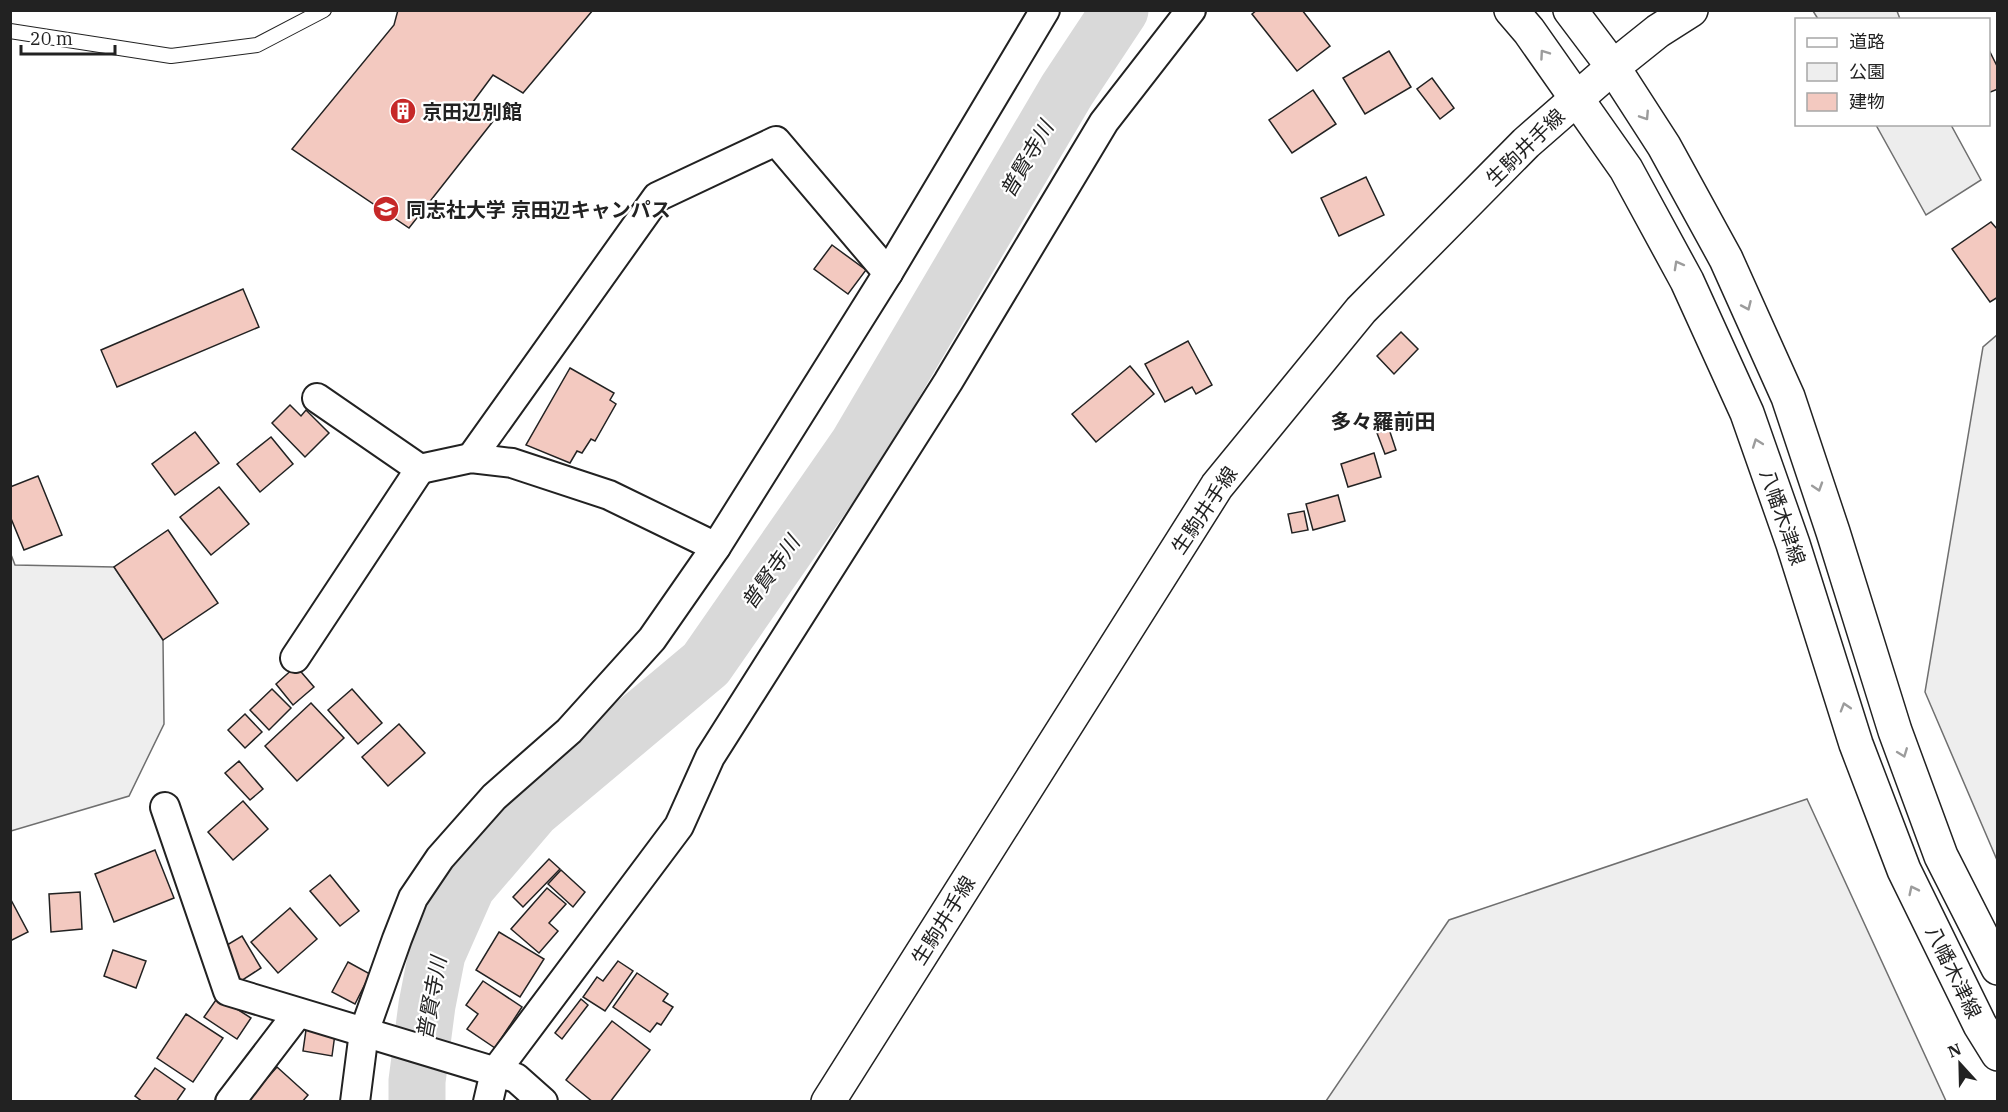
<svg xmlns="http://www.w3.org/2000/svg" width="2008" height="1112" font-family="'IBM Plex Serif','Noto Sans JP',serif">
  <style>
    .green { fill: #eee; stroke: #6f6f6f; stroke-width: 1.5 }
    .parking { fill: #ededed; stroke: #6f6f6f; stroke-width: 1.5 }
    .lines { fill: none; stroke-linecap: round; stroke-linejoin: round }
    .river { stroke: #d9d9d9; stroke-width: 57 }
    .building { fill: #f3c9c0; stroke: #222; stroke-width: 1.5 }
    .lane-casing { stroke: #222; stroke-width: 16 }
    .street-casing { stroke: #222; stroke-width: 32 }
    .primary-casing { stroke: #222; stroke-width: 36 }
    .lane { stroke: #fff; stroke-width: 14 }
    .street { stroke: #fff; stroke-width: 28 }
    .primary { stroke: #fff; stroke-width: 33 }
    .oneway { stroke: #9c9c9c }
    .labels { text-anchor: middle; dominant-baseline: central; stroke-width: 4.5; stroke-linejoin: round; paint-order: stroke }
    .poi-label { font-size: 20px; font-weight: bold; fill: #222; stroke: #fff; text-anchor: start }
    .street-label { font-size: 20px; fill: #222; stroke: #fff }
    .water-label { font-size: 21px; font-style: italic; fill: #222; stroke: #fff }
    .neighbourhood-label { font-size: 21px; font-weight: bold; fill: #222; stroke: #fff }
  </style>
  <rect width="100%" height="100%" fill="#fff"/>
  <g class="green">
    <path d="M1997,335V860L1925,692L1983,347Z"/>
    <path d="M10,552L15,565L114,567L163,640L164,724L129,796L11,831Z"/>
    <path d="M1807,799L1946,1101H1326L1449,920Z"/>
  </g>
  <g class="parking">
    <path d="M1813,11H1897L1900,19H1818Z"/>
    <path d="M1876,125H1951L1981,180L1926,215Z"/>
  </g>
  <g class="lines">
    <path class="river" d="M417,1102V1081L427,1005L437,954L467,886L532,810L706,664L858,445L1067,90L1120,10"/>
  </g>
  <g class="building">
    <path d="M398,10H593L523,93L493,75L473,102L494,120L409,228L292,149L394,25Z"/>
    <path d="M1257,10H1302L1330,46L1297,71L1252,14Z"/>
    <path d="M1988,48L1998,68V89L1988,93Z"/>
    <path d="M1389,51L1411,87L1365,114L1343,78Z"/>
    <path d="M1432,78L1454,108L1440,119L1417,89Z"/>
    <path d="M1313,90L1336,124L1292,153L1269,120Z"/>
    <path d="M1366,177L1384,215L1339,236L1321,198Z"/>
    <path d="M1991,222L1998,230V297L1990,302L1952,249Z"/>
    <path d="M832,245L866,270L848,294L814,269Z"/>
    <path d="M243,289L259,327L117,387L101,350Z"/>
    <path d="M1401,332L1418,349L1394,374L1377,356Z"/>
    <path d="M1188,341L1212,385L1196,394L1192,387L1165,402L1145,364Z"/>
    <path d="M1130,366L1154,394L1096,442L1072,414Z"/>
    <path d="M570,368L614,393L610,400L616,404L595,441L591,439L582,453L577,451L570,463L526,445Z"/>
    <path d="M290,405L301,416L306,410L329,433L305,457L272,423Z"/>
    <path d="M1389,429L1396,450L1385,454L1377,433Z"/>
    <path d="M195,432L219,463L175,495L152,464Z"/>
    <path d="M271,437L293,464L260,492L237,464Z"/>
    <path d="M1374,453L1381,477L1348,487L1341,464Z"/>
    <path d="M38,476L62,535L24,550L10,516V487Z"/>
    <path d="M219,487L249,524L211,555L180,517Z"/>
    <path d="M1338,495L1345,521L1313,530L1306,504Z"/>
    <path d="M1304,511L1308,530L1292,533L1288,514Z"/>
    <path d="M168,530L218,603L163,640L114,567Z"/>
    <path d="M296,666L314,687L293,705L276,684Z"/>
    <path d="M272,689L291,708L269,730L250,710Z"/>
    <path d="M352,689L382,723L358,744L328,710Z"/>
    <path d="M311,703L344,738L297,781L265,746Z"/>
    <path d="M245,714L262,732L245,748L228,730Z"/>
    <path d="M399,724L425,753L388,786L362,757Z"/>
    <path d="M239,761L263,789L250,800L225,773Z"/>
    <path d="M243,801L268,829L233,860L208,832Z"/>
    <path d="M155,850L174,898L114,922L95,874Z"/>
    <path d="M549,859L560,869L523,907L513,897Z"/>
    <path d="M561,870L585,892L573,907L548,884Z"/>
    <path d="M330,875L359,911L340,926L310,891Z"/>
    <path d="M547,888L566,904L549,923L558,931L539,953L511,929Z"/>
    <path d="M80,892L82,929L51,932L49,894Z"/>
    <path d="M10,898L28,932L10,941Z"/>
    <path d="M290,908L317,939L278,973L251,942Z"/>
    <path d="M499,932L544,959L520,997L476,970Z"/>
    <path d="M242,936L261,968L241,981L222,948Z"/>
    <path d="M113,950L146,961L136,988L104,976Z"/>
    <path d="M618,961L633,971L605,1011L583,997L597,977L603,981Z"/>
    <path d="M348,962L370,974L355,1004L332,992Z"/>
    <path d="M637,973L668,994L663,1001L673,1007L661,1025L657,1023L650,1032L613,1007Z"/>
    <path d="M483,981L522,1007L495,1048L467,1029L478,1014L466,1005Z"/>
    <path d="M218,997L251,1018L237,1039L204,1017Z"/>
    <path d="M581,999L588,1005L562,1039L555,1033Z"/>
    <path d="M186,1014L223,1038L193,1082L157,1058Z"/>
    <path d="M612,1021L650,1050L610,1102H593L566,1080Z"/>
    <path d="M306,1030L335,1034L332,1056L303,1051Z"/>
    <path d="M277,1067L308,1095L302,1102H246Z"/>
    <path d="M155,1068L185,1089L176,1102H143L135,1096Z"/>
  </g>
  <g class="lines">
    <defs>
      <path id="lane" d="M10,31L171,56L257,45L324,10"/>
      <g id="street">
        <path d="M317,398L420,469L471,458L512,463L609,495L716,547"/>
        <path d="M471,458L657,197L776,141L888,273"/>
        <path d="M295,658L420,469"/>
        <path d="M165,807L228,991L516,1078L543,1102"/>
        <path d="M230,1102L298,1013"/>
        <path d="M355,1102L364,1032L397,939L413,898L440,858L494,797L569,731L652,639L716,547L888,273L1045,10"/>
        <path d="M488,1102L495,1072L679,826L710,757L948,382L1104,122L1191,10"/>
      </g>
      <g id="primary">
        <path d="M1511,10L1529,31L1626,169L1687,281L1747,413L1793,544L1856,744L1904,870L1980,1025L1998,1054"/>
        <path d="M1570,10L1613,67L1664,146L1726,259L1788,397L1833,532L1895,731L1941,856L1998,968"/>
        <path d="M828,1102L1217,486L1361,310L1526,143L1613,67L1658,31L1691,10"/>
      </g>
    </defs>
    <use href="#lane" class="lane-casing"/>
    <use href="#street" class="street-casing"/>
    <use href="#primary" class="primary-casing"/>
    <use href="#lane" class="lane"/>
    <use href="#street" class="street"/>
    <use href="#primary" class="primary"/>
  </g>
  <defs><path id="oneway-chevron" d="M-2-3.5L2.5 0L-2 3.5" fill="none" stroke-width="1.6" stroke-linecap="round" stroke-linejoin="round" transform="scale(1.5)"/></defs>
  <g class="oneway">
    <use href="#oneway-chevron" transform="translate(1544 54) rotate(-125)"/>
    <use href="#oneway-chevron" transform="translate(1645 116) rotate(57)"/>
    <use href="#oneway-chevron" transform="translate(1678 265) rotate(-119)"/>
    <use href="#oneway-chevron" transform="translate(1747 306) rotate(66)"/>
    <use href="#oneway-chevron" transform="translate(1757 443) rotate(-110)"/>
    <use href="#oneway-chevron" transform="translate(1818 487) rotate(72)"/>
    <use href="#oneway-chevron" transform="translate(1845 707) rotate(-107)"/>
    <use href="#oneway-chevron" transform="translate(1903 753) rotate(69)"/>
    <use href="#oneway-chevron" transform="translate(1913 890) rotate(-116)"/>
  </g>
  <defs>
    <symbol id="building-disc" viewBox="-11 -11 22 22"><circle r="9.5" fill="#c62828" stroke="#fff"/><path d="M-4-6H4V6H1V3H-1V6H-4ZM-2.5-4.3h1.7v1.8h-1.7ZM.8-4.3h1.7v1.8H.8ZM-2.5-1h1.7V.8h-1.7ZM.8-1h1.7V.8H.8Z" fill="#fff"/></symbol>
    <symbol id="university-disc" viewBox="-11 -11 22 22"><circle r="9.5" fill="#c62828" stroke="#fff"/><path d="M0-5L7-2L0 1L-7-2ZM-4 1L0 2.5L4 1V4Q0 6-4 4Z" fill="#fff"/></symbol>
  </defs>
  <g fill-rule="evenodd">
    <use href="#building-disc" x="388" y="96" width="30" height="30"/>
    <use href="#university-disc" x="371" y="194" width="30" height="30"/>
  </g>
  <g class="labels">
    <g class="poi-label">
      <text x="422" y="111">京田辺別館</text>
      <text x="406" y="209">同志社大学 京田辺キャンパス</text>
    </g>
    <g class="street-label">
      <text transform="translate(1525 147) rotate(-44)">生駒井手線</text>
      <text transform="translate(1204 510) rotate(-56)">生駒井手線</text>
      <text transform="translate(1783 517) rotate(71)">八幡木津線</text>
      <text transform="translate(943 920) rotate(-58)">生駒井手線</text>
      <text transform="translate(1954 972) rotate(64)">八幡木津線</text>
    </g>
    <g class="water-label">
      <text transform="translate(1026 159) rotate(-60)">普賢寺川</text>
      <text transform="translate(770 572) rotate(-55)">普賢寺川</text>
      <text transform="translate(431 998) rotate(-80)">普賢寺川</text>
    </g>
    <g class="neighbourhood-label">
      <text x="1383" y="421">多々羅前田</text>
    </g>
  </g>
  <rect width="2008" height="1112" fill="none" stroke="#222222" stroke-width="24"/>
  <rect x="1795" y="18" width="195" height="108" fill="#ffffff" stroke="#a7a7a7" stroke-width="1.5"/>
  <rect x="1807" y="38" width="30" height="9" fill="#ffffff" stroke="#a7a7a7" stroke-width="1.5"/>
  <text x="1849" y="48" font-size="18" fill="#222222">道路</text>
  <rect x="1807" y="63" width="30" height="18" fill="#eeeeee" stroke="#a7a7a7" stroke-width="1.5"/>
  <text x="1849" y="78" font-size="18" fill="#222222">公園</text>
  <rect x="1807" y="93" width="30" height="18" fill="#f3c9c0" stroke="#a7a7a7" stroke-width="1.5"/>
  <text x="1849" y="108" font-size="18" fill="#222222">建物</text>
  <g transform="translate(1960 1064) rotate(338)" stroke="#ffffff" stroke-width="4.5" paint-order="stroke">
  <path d="M0-4.5L10 22L0 15L-10 22Z" fill="#222222"/>
  <text y="-9" font-size="16" font-weight="bold" text-anchor="middle" fill="#222222">N</text>
  </g>
  <path d="M21 45v9h94v-9" fill="none" stroke="#222222" stroke-width="3"/>
  <text x="30" y="45" font-size="18" fill="#222222" stroke="#ffffff" stroke-width="4.5" paint-order="stroke">20 m</text>
</svg>
